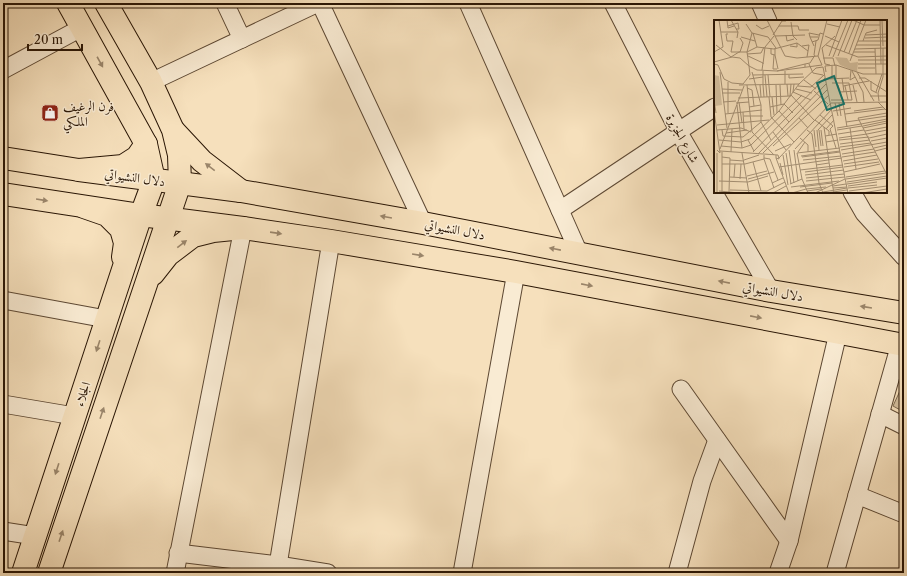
<svg xmlns="http://www.w3.org/2000/svg" width="907" height="576" font-family="'Libre Caslon Text',Amiri,serif">
  <style>
    .green { fill: #d3be9d; stroke: #7e6a51 }
    .lines { fill: none; stroke-linecap: round; stroke-linejoin: round }
    .minor-casing { stroke: #5d4833; stroke-width: 19 }
    .major-casing { stroke: #2a1605; stroke-width: 24 }
    .highway-casing { stroke: #2a1605; stroke-width: 24 }
    .minor { stroke: #f9ebd3; stroke-width: 17 }
    .major { stroke: #f6e0bc; stroke-width: 22 }
    .highway { stroke: #f6e0bc; stroke-width: 22 }
    .oneway { fill: #9a856a }
    .labels { text-anchor: middle; dominant-baseline: central; stroke-width: 3; stroke-linejoin: round; paint-order: stroke }
    .poi-label { font-size: 13px; fill: #2a1605; stroke: #f9ebd3; text-anchor: start }
    .street-label { font-size: 13px; fill: #2a1605; stroke: #f9ebd3 }
    .inset-road { fill: none; stroke: #a48f73; stroke-width: 1 }
    .view { fill: #0f766e; fill-opacity: 0.15; stroke: #0f766e; stroke-width: 2 }
    .inset-edge { fill: none; stroke: #2a1605; stroke-width: 2 }
  </style>
  <rect width="100%" height="100%" fill="#f6e0bc"/>
  <filter id="stains"><feTurbulence type="fractalNoise" baseFrequency=".005" numOctaves="4"/><feColorMatrix values="0 0 0 0 .2 0 0 0 0 .09 0 0 0 0 .02 0 0 0 .5 -.17"/></filter>
  <radialGradient id="worn" r=".72"><stop offset=".6" stop-color="#630" stop-opacity="0"/><stop offset="1" stop-color="#630" stop-opacity=".3"/></radialGradient>
  <path class="green" d="M904,382V412L893,406Z"/>
  <g class="lines">
    <defs>
      <g id="minor">
        <path d="M225,3L242,39"/>
        <path d="M320,3L423,223"/>
        <path d="M468,3L579,253"/>
        <path d="M613,3L682,138L771,291"/>
        <path d="M760,3L768,21"/>
        <path d="M3,70L81,28"/>
        <path d="M151,82L318,3"/>
        <path d="M852,192L864,213L904,257"/>
        <path d="M560,210L715,107"/>
        <path d="M3,300L106,319"/>
        <path d="M681,389L789,541L838,333"/>
        <path d="M3,404L74,416"/>
        <path d="M880,414L904,426"/>
        <path d="M857,495L904,514"/>
        <path d="M3,531L35,536"/>
        <path d="M178,553L278,565L328,573"/>
        <path d="M278,565L331,241"/>
        <path d="M175,573L243,228"/>
        <path d="M462,573L516,272"/>
        <path d="M677,573L702,481L717,440"/>
        <path d="M778,573L789,541"/>
        <path d="M835,573L900,344"/>
      </g>
      <g id="major">
        <path d="M3,158L79,170L241,191L423,223L771,291L904,313"/>
        <path d="M3,194L141,215L243,228L331,241L516,272L904,345"/>
      </g>
      <g id="highway">
        <path d="M174,131L202,161L241,191"/>
        <path d="M79,170L123,166L137,157L146,144"/>
        <path d="M84,207L107,215L121,229L125,243L123,257"/>
        <path d="M153,274L168,255L193,236L213,231L243,228"/>
        <path d="M23,573L141,215L154,180L146,144L68,3"/>
        <path d="M49,573L180,183L179,155L173,130L151,82L106,3"/>
      </g>
    </defs>
    <use href="#minor" class="minor-casing"/>
    <use href="#major" class="major-casing"/>
    <use href="#highway" class="highway-casing"/>
    <use href="#minor" class="minor"/>
    <use href="#major" class="major"/>
    <use href="#highway" class="highway"/>
  </g>
  <defs><path id="oneway-solid" d="M-6-.8H1V-3.2L6.5 0L1 3.2V.8H-6Z"/></defs>
  <g class="oneway">
    <use href="#oneway-solid" transform="translate(100 62) rotate(61)"/>
    <use href="#oneway-solid" transform="translate(210 167) rotate(-142)"/>
    <use href="#oneway-solid" transform="translate(42 200) rotate(9)"/>
    <use href="#oneway-solid" transform="translate(386 217) rotate(-170)"/>
    <use href="#oneway-solid" transform="translate(276 233) rotate(8)"/>
    <use href="#oneway-solid" transform="translate(182 244) rotate(-38)"/>
    <use href="#oneway-solid" transform="translate(555 249) rotate(-169)"/>
    <use href="#oneway-solid" transform="translate(418 255) rotate(9)"/>
    <use href="#oneway-solid" transform="translate(724 282) rotate(-169)"/>
    <use href="#oneway-solid" transform="translate(587 285) rotate(11)"/>
    <use href="#oneway-solid" transform="translate(866 307) rotate(-171)"/>
    <use href="#oneway-solid" transform="translate(756 317) rotate(11)"/>
    <use href="#oneway-solid" transform="translate(98 346) rotate(108)"/>
    <use href="#oneway-solid" transform="translate(102 413) rotate(-71)"/>
    <use href="#oneway-solid" transform="translate(57 469) rotate(108)"/>
    <use href="#oneway-solid" transform="translate(61 536) rotate(-71)"/>
  </g>
  <defs>
    <symbol id="shop-square" viewBox="-11 -11 22 22"><rect x="-9" y="-9" width="18" height="18" rx="4" fill="#8f2418" stroke="#f9ebd3"/><path d="M-5-2.5h2.3a2.7 3.5 0 0 1 5.4 0H5L5.5 6h-11ZM-1.5-2.5h3a1.5 2.3 0 0 0-3 0Z" fill="#fff"/></symbol>
  </defs>
  <g fill-rule="evenodd">
    <use href="#shop-square" x="40" y="103" width="20" height="20"/>
  </g>
  <g class="labels">
    <g class="poi-label">
      <text x="63" y="106">فرن الرغيف<tspan x="63" dy="15">الملكي</tspan></text>
    </g>
    <g class="street-label">
      <text transform="translate(683 138) rotate(61)">شارع الجزيرة</text>
      <text transform="translate(135 177) rotate(8)">دلال النشيواتي</text>
      <text transform="translate(455 229) rotate(11)">دلال النشيواتي</text>
      <text transform="translate(773 291) rotate(10)">دلال النشيواتي</text>
      <text transform="translate(82 394) rotate(-72)">الجلاء</text>
    </g>
  </g>
  <g transform="translate(714 20)">
    <rect width="173" height="173" fill="#f6e0bc"/>
    <path d="M121,37L133,38L136,43L144,42L143,52L126,45ZM0,55L5,56L8,85L1,86Z" fill="#d3be9d"/>
    <path class="inset-road" d="M13,0L14,8L20,6M17,0L24,12L23,18M53,0L71,36L83,38L104,36M139,0L150,5H166M166,0L167,44M168,0L169,26M77,2L79,16L83,20M32,4L38,13L33,32M113,4L126,7M42,5L48,9L55,6M14,6L24,3L25,9H22M65,6H84L85,10H95M7,12H24M38,13L54,17L62,28M39,13L43,27M14,14H12L13,21H19L17,32H26L29,23L26,18M59,15L68,1H72M72,15L73,21L80,19M152,15L173,14M61,16L91,15M111,16L125,22M27,17L41,21M96,17L95,13L105,15M151,18L173,17M144,21H173M149,21L152,13L163,10M98,22L104,20L106,13L109,14M83,23L94,31M2,25L17,37L25,32H33L35,46M112,25L144,37L173,36M142,25H167M88,26L95,25L93,37M100,26L96,17H104M51,27L60,16M57,28V34L61,35V28M108,28L121,16M108,28L111,44L116,45M161,28L162,54M141,29L173,28M0,32L9,27L5,0M33,32L43,27L60,29L83,23V27L76,26M130,32L143,0M140,32H161M135,33L147,0M33,34L47,33L50,27M60,35L59,49H63M61,35L64,49M100,35L102,21M34,36L49,43L48,50M115,36L128,0M124,36L138,0M119,37L134,0M109,38H119L121,46M144,40H173M136,41L152,0M0,42L18,37L26,38L35,46L36,55L29,64L18,63L10,59L4,45L0,44M49,44L51,27M91,44L96,43L101,35M95,44L99,53L109,55M144,44H173M35,46L43,50L63,51L108,45L104,36L113,0M118,46V59M144,48H161M137,50L136,60L141,57M63,51L91,44V47M71,51V64M138,51L149,72L150,82M6,52L13,108M112,52L111,46L122,45M143,52L160,81M39,55L89,54M51,55L53,77M54,55L56,77M75,55V58L90,57M122,58V45L149,54H173M128,58L130,72M145,58H151L173,72M35,59L49,57M113,59L135,58M90,60L102,69M157,61V70L163,73M14,62V93M73,64L74,76M80,64L79,72L97,80M25,65L85,64L102,48L109,47L134,173M33,65L38,112L60,135M46,65L47,77M49,65V51M49,65L50,77M62,65L63,93M66,65L67,85M124,65L128,78M139,65L143,82M84,66L97,67L110,55M129,66L155,61M131,66L134,80M33,68L38,70L40,86M8,69L28,70M82,69L98,73M100,71L114,84M126,72L143,71M162,72L168,54M8,73H26M77,75L100,100M76,76L77,64M156,76H173M55,77L57,97L80,122M58,77L60,95M24,78L77,76M0,80L2,93M117,80H138L135,63H118M165,81L164,73L169,57V28M9,82L22,81M25,82L28,103M164,82L173,91M22,83L35,82M121,83L124,96M125,83L127,96M129,83L133,107M23,85L28,128M35,87L47,85M56,87L70,84L79,93M0,91L6,133L3,130M65,91L75,102M119,91L137,88M140,91L169,87M29,92L30,109M11,94L48,90M131,94L171,89M106,95L119,106M30,96H49M85,98L94,108M101,100L115,111V115M47,102L57,120M132,102L173,96M147,104L173,99M3,105L55,100M119,106L116,109L122,128M149,106L173,101M110,107L118,163M123,108L147,104M136,108L142,149M149,108L173,103M112,109L120,100M3,110L27,108L37,112M8,110L9,116L29,117L47,102V85L38,52M93,110L98,114L105,163L109,173M100,110L102,127M103,110L105,130M104,110L118,95M105,110L107,126M107,110L109,126M123,110L148,106M151,111L173,107M59,112L72,130M12,113L33,110M124,114L150,110M153,114L173,110M111,116L123,114M86,118L94,125V132M125,118L153,114M155,118L173,114M5,120L27,122L36,119L65,91L85,64M34,120L40,131M125,120L155,117M157,121L173,118M112,122L124,120M126,124L156,120M7,126L28,128L37,125L88,75M59,126L115,75M126,127L157,123M160,128L173,125M6,129L30,66M81,129L118,89M75,130L80,163M80,130L84,161M127,130L173,122M6,131L64,135L65,139L62,138V135M61,131L77,124M161,131L173,128M17,132L18,109M39,132L111,58M84,132L91,122M3,133V173M28,133L35,173M49,133L113,70M72,133L77,164M44,134L112,64M128,134L160,129M69,135L74,165M87,136L126,131M8,137L16,138L15,172M88,137L126,132M128,137L161,132M50,138L56,139L64,160M62,138L75,173M65,138L117,83L173,82M50,139L60,168M16,140L30,141M30,140L45,135M89,140L127,136M129,141L163,135M39,142L47,171M66,143L69,155M8,144H31L50,139V135M130,144L164,139M102,145L115,143M65,147L128,138M130,147L165,142M86,150L129,145M171,151L144,98L173,93M91,152L129,147M130,152L166,144M91,155L130,150M33,156L53,151M16,157L33,158M20,157L21,144M132,157L171,151L173,154M92,158L130,154M26,159L27,144M34,159L60,152M132,159L172,153M5,161L34,162L54,156M92,161L131,157M133,162L173,156M58,163L69,158M76,164L88,159M133,164L173,158M119,166L132,164M134,166L163,162M77,167L125,161M86,167L118,163L120,173M119,168L133,167M134,168L163,165M92,169L112,167M16,170L53,171L71,162M5,171L25,173M93,171L107,169M135,171L173,166M109,172L133,168M8,173V132M59,173L72,166M78,173L92,169M94,173L88,159L83,133L126,128M101,173L131,159M112,173L133,170M148,173L173,169"/>
    <path class="view" d="M120,56L130,84L113,90L103,63Z"/>
    <rect width="173" height="173" class="inset-edge"/>
  </g>
  <rect width="907" height="576" fill="none" stroke="#f6e0bc" stroke-width="16"/>
  <rect x="4" y="4" width="899" height="568" fill="none" stroke="#2a1605" stroke-width="2"/>
  <rect x="8" y="8" width="891" height="560" fill="none" stroke="#2a1605"/>
  <path d="M28 44v6h54v-6" fill="none" stroke="#2a1605" stroke-width="2"/>
  <text x="34" y="44" font-size="12" fill="#2a1605" stroke="#f9ebd3" stroke-width="3" paint-order="stroke">20 m</text>
  <rect width="100%" height="100%" filter="url(#stains)"/>
  <rect width="100%" height="100%" fill="url(#worn)"/>
</svg>
